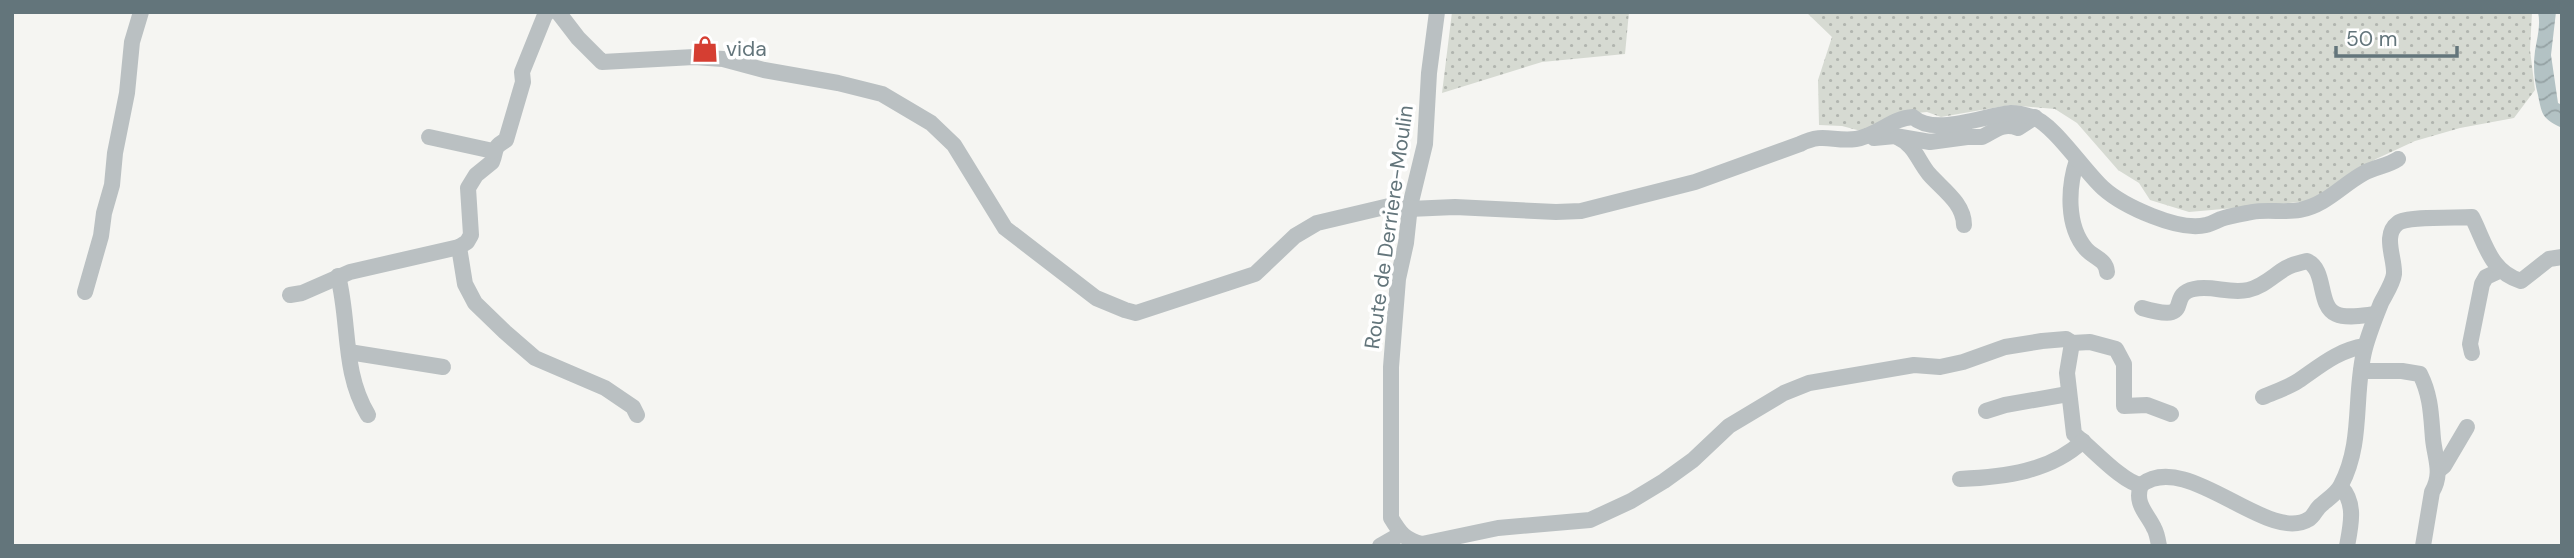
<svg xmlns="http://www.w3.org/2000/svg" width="2574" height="558" font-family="'DM Sans',sans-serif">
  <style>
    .green { fill: url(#green-dots) }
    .water { fill: url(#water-waves) }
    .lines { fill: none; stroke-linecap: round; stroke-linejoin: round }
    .street { stroke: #bac0c2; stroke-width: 16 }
    .labels { text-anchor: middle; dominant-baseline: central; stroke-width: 7; stroke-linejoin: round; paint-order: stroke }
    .poi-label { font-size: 21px; fill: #63757b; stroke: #fff; text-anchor: start }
    .street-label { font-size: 21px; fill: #63757b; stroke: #fff }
  </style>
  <defs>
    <pattern id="green-dots" width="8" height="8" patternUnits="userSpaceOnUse" patternTransform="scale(1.75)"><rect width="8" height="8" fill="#d6dad2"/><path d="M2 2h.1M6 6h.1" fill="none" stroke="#b1b5af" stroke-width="1.8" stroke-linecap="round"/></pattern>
    <pattern id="water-waves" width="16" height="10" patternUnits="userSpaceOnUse" patternTransform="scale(1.75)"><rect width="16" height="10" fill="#b3c2c4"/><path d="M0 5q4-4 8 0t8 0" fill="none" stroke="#95a2a4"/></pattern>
  </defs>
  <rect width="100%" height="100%" fill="#f5f5f2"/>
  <g class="green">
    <path d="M1452,12H1629L1625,54L1542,62L1442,93Z"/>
    <path d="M1806,12H2532L2530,50L2535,90L2514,118L2460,128L2415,141L2376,159L2312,201L2189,212L2150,200L2139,183L2118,170L2077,123L2055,109L2010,105L1941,117L1927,112L1896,115L1861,131L1842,126L1819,125L1818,80L1832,37Z"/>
  </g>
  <path class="water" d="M2538,12H2556L2551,55L2558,103L2562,105V128C2542,118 2542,115 2538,95C2534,80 2533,66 2535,51C2537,38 2541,26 2538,12Z"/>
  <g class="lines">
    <g class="street">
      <path d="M548,12L545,15L522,72L523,82L506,140C492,148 497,150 492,162L476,175L468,188L471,235L467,242L459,247L465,284L475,303L505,332L535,358L605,388L633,407L637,415"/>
      <path d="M558,12L578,38L602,62L694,57L723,59L764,70L838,83L882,94L931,123L954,145L1005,228L1096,298L1125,310L1136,313L1255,274L1295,236L1317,223L1389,206H1410"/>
      <path d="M1437,12L1429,73L1425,144L1410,206L1406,243L1398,279L1391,367V518C1400,533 1405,540 1422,544L1498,528L1590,520L1631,501L1664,481L1693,460L1729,426L1784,393L1809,383L1914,365L1940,367L1963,362L2005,347L2042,341L2066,339L2072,343L2090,342L2116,349L2124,364V406L2147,405L2171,414"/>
      <path d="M429,137L493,151"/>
      <path d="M1897,137C1915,145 1918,161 1929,174C1942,189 1964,203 1964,225"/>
      <path d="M1874,138L1895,136L1930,142L1967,137H1982C1995,131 2002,122 2018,128L2035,117"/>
      <path d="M2077,160C2068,187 2066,226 2086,249C2094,258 2106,259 2107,272"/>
      <path d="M1409,209L1455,207L1556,212L1581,211L1695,182L1800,144C1824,132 1832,142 1856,139C1877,136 1892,118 1913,117C1934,137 1985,115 2011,113C2017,113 2026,115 2032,117C2052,122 2085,172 2103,188C2123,206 2179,232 2206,225C2211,224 2216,221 2221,219C2230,216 2242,214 2252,212C2268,209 2284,213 2300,210C2326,205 2342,185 2364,173C2375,167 2388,166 2398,159"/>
      <path d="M338,276C350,323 342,372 368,415"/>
      <path d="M85,292L101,236L104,213L112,185L115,153L127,93L132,42L141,12"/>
      <path d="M290,295L302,293L350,272L459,247"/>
      <path d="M2142,308C2197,324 2165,295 2194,289C2212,285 2229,294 2248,290C2263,287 2274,275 2286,268C2293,264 2300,263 2307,261C2327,270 2317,305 2336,314C2347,319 2365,315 2376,314"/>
      <path d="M2072,343L2067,373L2074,434C2091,447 2123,483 2141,485"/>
      <path d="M349,352L443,367"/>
      <path d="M2472,353L2470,344L2482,284L2486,277L2499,271"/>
      <path d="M2361,371H2402L2420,374C2431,396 2431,415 2433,439C2435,459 2443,473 2432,492L2423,546"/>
      <path d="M2263,397C2274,392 2287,388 2298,381C2320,366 2338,350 2365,346"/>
      <path d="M1986,411L2005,405L2068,394"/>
      <path d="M2439,470L2444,466L2467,427"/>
      <path d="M1960,479C2004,477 2050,472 2083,441"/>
      <path d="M2341,487C2356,503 2351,525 2347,546"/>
      <path d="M1380,546L1401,534"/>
      <path d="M2159,546C2158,540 2157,533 2154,528C2147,513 2134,504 2141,485C2187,449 2268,545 2309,519C2313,517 2316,510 2319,507C2326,500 2337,494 2341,485C2364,442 2353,393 2365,348C2369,333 2375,318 2381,303C2385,295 2393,283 2394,274C2395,258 2382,235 2398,223C2407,216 2456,218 2472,217C2485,242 2490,272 2521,281L2549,259L2562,257"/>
    </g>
  </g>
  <defs>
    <symbol id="shop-bare" viewBox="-9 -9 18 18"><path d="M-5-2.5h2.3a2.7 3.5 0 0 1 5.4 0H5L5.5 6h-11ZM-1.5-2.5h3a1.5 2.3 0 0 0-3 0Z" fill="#d53e32" stroke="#fff" stroke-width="2.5" paint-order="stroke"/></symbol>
  </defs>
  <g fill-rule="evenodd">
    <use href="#shop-bare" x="686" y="30" width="38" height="38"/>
  </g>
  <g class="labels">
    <g class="poi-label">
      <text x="726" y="49">vida</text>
    </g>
    <g class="street-label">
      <text transform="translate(1389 227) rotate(-82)">Route de Derriere-Moulin</text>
    </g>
  </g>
  <rect width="2574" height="558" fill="none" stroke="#63757b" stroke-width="28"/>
  <path d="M2336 46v10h121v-10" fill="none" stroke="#63757b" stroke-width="3.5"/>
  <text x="2346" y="46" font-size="21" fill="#63757b" stroke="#ffffff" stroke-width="5" paint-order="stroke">50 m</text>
</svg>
